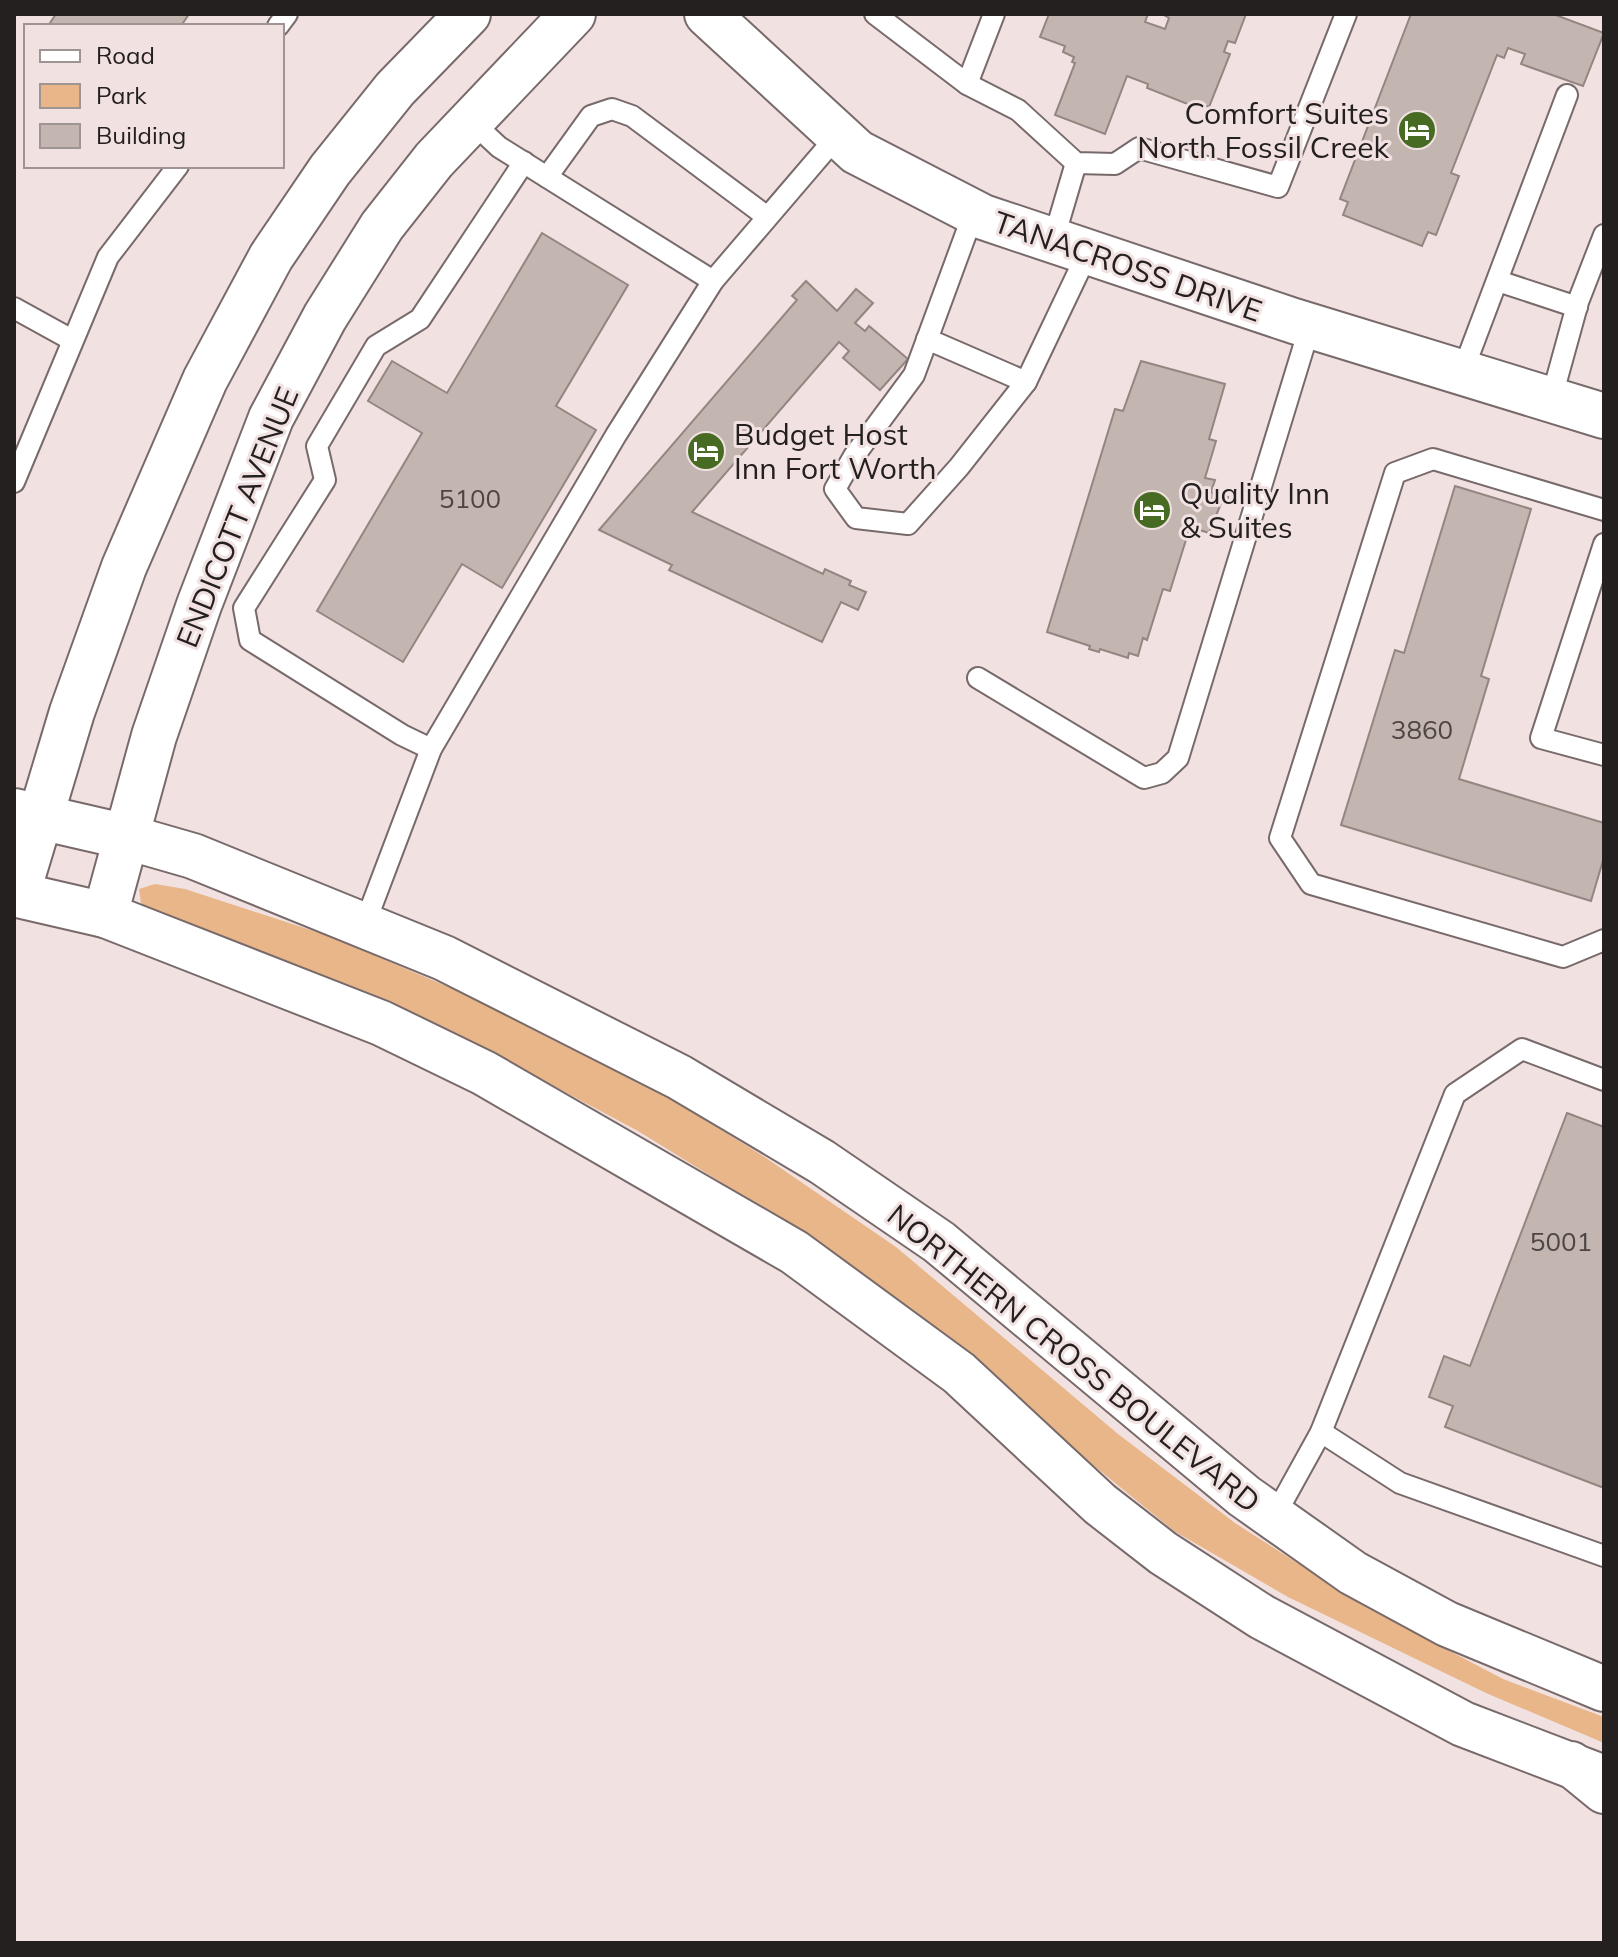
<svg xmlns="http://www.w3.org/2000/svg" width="1618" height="1957" font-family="Mulish,sans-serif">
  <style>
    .green { fill: #e8b688 }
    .building { fill: #c3b5af; stroke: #938681; stroke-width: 2 }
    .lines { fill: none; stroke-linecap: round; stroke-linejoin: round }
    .service-casing { stroke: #786a6a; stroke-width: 24 }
    .tertiary-casing { stroke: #786a6a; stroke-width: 48 }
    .secondary-casing { stroke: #786a6a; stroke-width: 48 }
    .service { stroke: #fff; stroke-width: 20 }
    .tertiary { stroke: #fff; stroke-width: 44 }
    .secondary { stroke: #fff; stroke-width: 44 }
    .labels { text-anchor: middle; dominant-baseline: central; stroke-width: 6; stroke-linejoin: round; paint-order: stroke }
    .number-label { font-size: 26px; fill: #4c4544 }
    .poi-label { font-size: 30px; fill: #252020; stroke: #f1e1e1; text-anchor: start }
    .street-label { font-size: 30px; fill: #252020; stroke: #f1e1e1 }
  </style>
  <rect width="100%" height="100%" fill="#f1e1e1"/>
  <path class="green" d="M155,884L185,889L326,935L484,1002L659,1092L760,1154L896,1247L1118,1434L1235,1523L1366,1607L1503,1679L1604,1717V1743L1486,1693L1288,1597L1174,1531L867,1281L732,1189L638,1131L465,1039L311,974L162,922L141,903L139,889Z"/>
  <g class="building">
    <path d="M56,14H189L181,26H48Z"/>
    <path d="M1049,14H1148L1145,22L1165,29L1169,18L1162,14H1246L1235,43L1228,41L1224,52L1230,54L1209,107L1197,103L1195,107L1147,88L1148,84L1127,76L1105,134L1055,115L1075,63L1072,62L1074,57L1063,52L1065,46L1040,37Z"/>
    <path d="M1411,14H1553L1604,33L1583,86L1521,64L1525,54L1508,48L1504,58L1497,55L1451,173L1459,176L1436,235L1428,232L1422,246L1343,215L1348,202L1340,199Z"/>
    <path d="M542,233L628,285L556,406L596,430L502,588L462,564L403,662L317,611L422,433L368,401L392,361L447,393Z"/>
    <path d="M806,281L837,311L856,289L873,303L855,323L865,331L869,326L908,359L880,390L843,358L849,351L839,342L692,512L823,574L825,569L851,581L849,585L866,592L858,610L841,602L822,642L669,570L672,565L599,530L797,300L792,296Z"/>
    <path d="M1141,361L1225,384L1209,439L1216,441L1205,478L1215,480L1211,492L1228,497L1227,502L1222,501L1209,533L1190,527L1170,591L1163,589L1147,640L1143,638L1138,656L1129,653L1128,658L1100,649L1099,652L1089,649L1090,646L1047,632L1115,409L1123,411Z"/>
    <path d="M1455,486L1531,509L1481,676L1489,679L1459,779L1604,823V857L1591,901L1341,825L1395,650L1404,653Z"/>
    <path d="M1567,1113L1604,1127V1488L1445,1427L1453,1406L1429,1397L1444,1356L1470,1366Z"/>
  </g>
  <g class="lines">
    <defs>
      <g id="service">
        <path d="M875,14L967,84L1018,110L1076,163L1115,164L1139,148L1278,187L1346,14"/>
        <path d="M278,26L287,14"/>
        <path d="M967,84L994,14"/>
        <path d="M471,121L499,147L713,281"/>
        <path d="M524,162L420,319L376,346L317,446L325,480L244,608L250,640L402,735L431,749L616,435L713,281L838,135"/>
        <path d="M547,177L591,116L612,109L632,116L766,216"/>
        <path d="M974,212L914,375L854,456L835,489L856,518L908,524L959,467L1026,382L1088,252"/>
        <path d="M1053,241L1076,163"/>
        <path d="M1498,281L1577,307"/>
        <path d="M14,308L72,340"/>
        <path d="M927,339L1026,382"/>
        <path d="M1462,373L1567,95"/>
        <path d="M1551,400L1578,302L1604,235"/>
        <path d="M14,482L108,257L178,166"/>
        <path d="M1604,510L1433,459L1395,473L1280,838L1311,884L1563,957L1604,940"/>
        <path d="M1604,544L1541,738L1604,755"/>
        <path d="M978,678L1144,778L1162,773L1178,758L1310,326"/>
        <path d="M364,926L431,749"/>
        <path d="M1321,1432L1400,1483L1604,1556"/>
        <path d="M1274,1517L1321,1432L1455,1094L1522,1049L1604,1080"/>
      </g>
      <g id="tertiary">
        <path d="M707,14L857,152L983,217L1294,321L1604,416"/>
        <path d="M14,811L127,837L193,856L444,958L679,1077L822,1162L939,1242L1244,1496L1353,1573L1447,1624L1604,1689"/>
        <path d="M14,894L105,915L381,1023L484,1073L794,1252L959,1373L1100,1504L1163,1553L1262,1617L1463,1724L1604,1778"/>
        <path d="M17,895L72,712L124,567L205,380L271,257L330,170L395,89L468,14"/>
        <path d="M105,915L154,736L199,605L271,418L325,317L382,226L434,160L573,14"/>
      </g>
      <path id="secondary" d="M1571,1764L1604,1791"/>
    </defs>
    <use href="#service" class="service-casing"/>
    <use href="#tertiary" class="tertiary-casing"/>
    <use href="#secondary" class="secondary-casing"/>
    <use href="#service" class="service"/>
    <use href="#tertiary" class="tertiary"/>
    <use href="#secondary" class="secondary"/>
  </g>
  <defs>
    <symbol id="hotel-disc" viewBox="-11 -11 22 22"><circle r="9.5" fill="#476b23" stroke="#f1e1e1"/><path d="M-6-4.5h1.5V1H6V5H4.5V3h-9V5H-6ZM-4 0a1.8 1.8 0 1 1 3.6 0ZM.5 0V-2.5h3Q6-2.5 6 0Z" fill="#fff"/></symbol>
  </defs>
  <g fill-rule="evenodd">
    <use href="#hotel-disc" x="1395" y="108" width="44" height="44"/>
    <use href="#hotel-disc" x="684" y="429" width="44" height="44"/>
    <use href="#hotel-disc" x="1130" y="488" width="44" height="44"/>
  </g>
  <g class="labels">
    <g class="number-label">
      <text x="470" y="498">5100</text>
      <text x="1422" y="729">3860</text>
      <text x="1561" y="1241">5001</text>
    </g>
    <g class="poi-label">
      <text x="1389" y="113" text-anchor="end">Comfort Suites<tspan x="1389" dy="34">North Fossil Creek</tspan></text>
      <text x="734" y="434">Budget Host<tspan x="734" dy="34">Inn Fort Worth</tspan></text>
      <text x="1180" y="493">Quality Inn<tspan x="1180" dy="34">&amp; Suites</tspan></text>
    </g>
    <g class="street-label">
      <text transform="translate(1128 266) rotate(19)">TANACROSS DRIVE</text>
      <text transform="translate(237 517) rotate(-68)">ENDICOTT AVENUE</text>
      <text transform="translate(1074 1358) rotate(39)">NORTHERN CROSS BOULEVARD</text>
    </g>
  </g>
  <rect width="1618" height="1957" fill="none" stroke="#252020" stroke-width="32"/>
  <rect x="24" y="24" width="260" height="144" fill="#f1e1e1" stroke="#9f9494" stroke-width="2"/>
  <rect x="40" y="50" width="40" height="12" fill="#ffffff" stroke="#9f9494" stroke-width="2"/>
  <text x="96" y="64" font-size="24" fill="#252020">Road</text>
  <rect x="40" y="84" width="40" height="24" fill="#e8b688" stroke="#9f9494" stroke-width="2"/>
  <text x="96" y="104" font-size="24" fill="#252020">Park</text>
  <rect x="40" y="124" width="40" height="24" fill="#c3b5af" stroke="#9f9494" stroke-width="2"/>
  <text x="96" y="144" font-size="24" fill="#252020">Building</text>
</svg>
